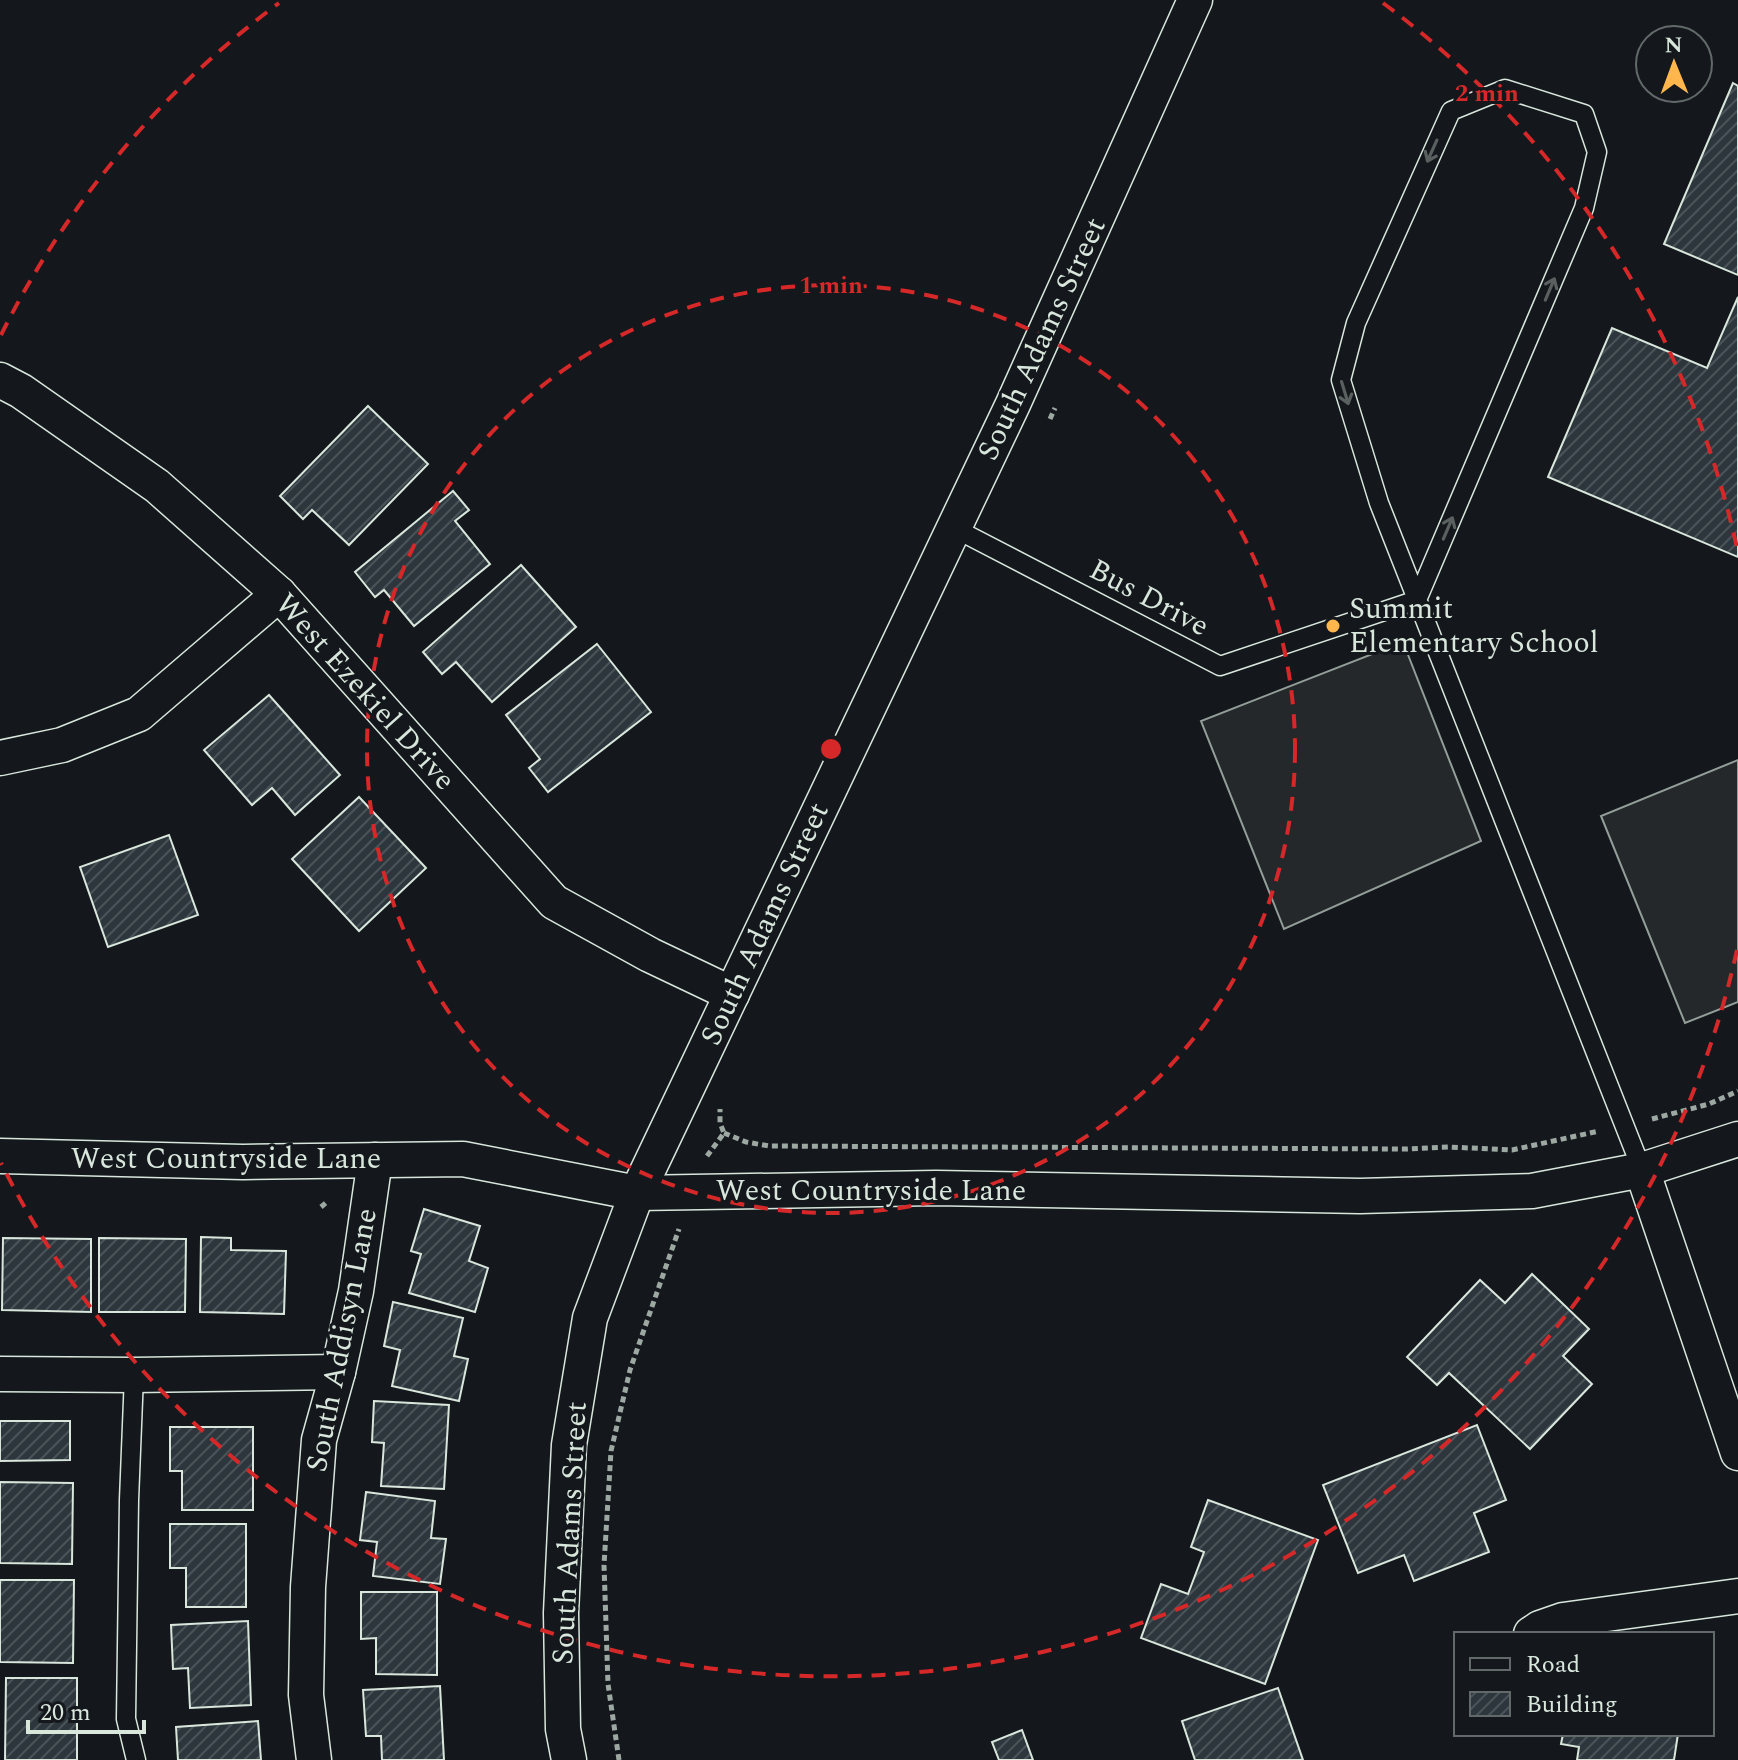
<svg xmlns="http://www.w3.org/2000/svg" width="1738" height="1760" font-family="Spectral,serif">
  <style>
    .parking { fill: #24282b; stroke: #939e99; stroke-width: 2 }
    .building { fill: url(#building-hatch); stroke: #d8e6dc; stroke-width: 2 }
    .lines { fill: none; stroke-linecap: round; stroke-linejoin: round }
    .lane-casing { stroke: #d8e6dc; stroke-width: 21 }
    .street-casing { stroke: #d8e6dc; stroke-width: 37 }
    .path { stroke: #9da8a2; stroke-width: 5; stroke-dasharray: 6 4; stroke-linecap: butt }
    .lane { stroke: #14181c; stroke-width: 18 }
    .street { stroke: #14181c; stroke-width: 34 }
    .oneway { stroke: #59605f }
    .ring { fill: none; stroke: #d62828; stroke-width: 4; stroke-dasharray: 14 10 }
    .poi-dot { fill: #ffb74d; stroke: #14181c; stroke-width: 3 }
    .labels { text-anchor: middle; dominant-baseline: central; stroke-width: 6; stroke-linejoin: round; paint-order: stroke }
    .street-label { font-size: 30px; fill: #d8e6dc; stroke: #14181c }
    .poi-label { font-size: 30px; fill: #d8e6dc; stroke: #14181c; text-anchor: start }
    .centre { fill: #d62828; stroke: #14181c; stroke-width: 4 }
    .ring-label { font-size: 24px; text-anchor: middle; font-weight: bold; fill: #d62828; stroke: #14181c; stroke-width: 6; stroke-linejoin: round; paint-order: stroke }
  </style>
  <defs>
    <pattern id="building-hatch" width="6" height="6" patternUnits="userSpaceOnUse" patternTransform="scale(2)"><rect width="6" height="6" fill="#2c363c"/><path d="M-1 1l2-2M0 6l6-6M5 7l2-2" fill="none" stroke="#4a5358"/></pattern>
  </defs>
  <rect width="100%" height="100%" fill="#14181c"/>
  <g class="parking">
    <path d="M1403,642L1481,841L1284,929L1201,721Z"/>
    <path d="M1738,760V1002L1685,1023L1601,816Z"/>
  </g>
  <g class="building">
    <path d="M1733,83L1738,86V275L1664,244Z"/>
    <path d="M1738,297V557L1548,477L1612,328L1707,368Z"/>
    <path d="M368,406L428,464L349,545L312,510L303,519L280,496Z"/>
    <path d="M453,491L469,510L455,521L490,564L414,626L384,590L375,597L355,572Z"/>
    <path d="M521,565L576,627L492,702L456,662L442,674L423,652Z"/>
    <path d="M597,644L651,712L548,792L529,768L540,759L506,715Z"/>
    <path d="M269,695L340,775L295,815L272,788L252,805L204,750Z"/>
    <path d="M359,797L426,868L359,931L292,859Z"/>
    <path d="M169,835L198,915L108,947L80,867Z"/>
    <path d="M424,1209L480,1226L469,1261L488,1268L475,1312L409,1293L421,1254L411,1251Z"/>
    <path d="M201,1237L231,1238V1250L286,1251L284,1314L200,1312Z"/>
    <path d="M3,1238L91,1239V1312L2,1310Z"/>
    <path d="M99,1238L186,1239L185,1312H99Z"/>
    <path d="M1532,1274L1589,1329L1563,1356L1592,1384L1530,1449L1449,1373L1437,1385L1407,1357L1480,1280L1505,1303Z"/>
    <path d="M393,1302L463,1318L454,1356L468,1359L459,1401L392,1386L400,1350L384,1346Z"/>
    <path d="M374,1401L449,1405L444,1489L381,1486L384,1443L372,1442Z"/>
    <path d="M0,1421H70V1460L0,1461Z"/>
    <path d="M1477,1425L1506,1500L1474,1513L1489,1552L1414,1581L1404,1555L1358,1573L1323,1485Z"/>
    <path d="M170,1427H253V1510H182V1471H170Z"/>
    <path d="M0,1482L73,1483L72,1564L0,1563Z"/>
    <path d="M366,1492L435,1501L431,1538L446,1539L440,1584L373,1576L377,1542L360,1540Z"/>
    <path d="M1208,1500L1318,1540L1265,1684L1141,1638L1161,1584L1188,1594L1204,1552L1191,1547Z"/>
    <path d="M170,1524H246V1607H186V1568H170Z"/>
    <path d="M0,1580H74L73,1663L0,1662Z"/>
    <path d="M361,1592H437V1675L376,1674V1638L361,1639Z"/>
    <path d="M248,1621L251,1705L190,1708L188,1668L173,1669L171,1625Z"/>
    <path d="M6,1678H77V1760H5Z"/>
    <path d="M440,1686L444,1760H382L381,1736H366L363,1690Z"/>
    <path d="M1278,1688L1303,1760H1195L1182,1721Z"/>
    <path d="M258,1721L261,1760H178L176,1727Z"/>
    <path d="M1022,1730L1033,1760H999L992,1742Z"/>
    <path d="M1563,1734H1678L1674,1760H1577L1579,1747L1561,1744Z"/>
  </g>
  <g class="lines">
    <defs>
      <g id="lane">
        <path d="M954,528L1220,666L1417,600"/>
        <path d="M1417,600L1584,208L1597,152L1584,114L1505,89L1451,111L1356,323L1341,380L1379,503L1642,1170"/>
        <path d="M134,1375L129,1500L126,1719L136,1760"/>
      </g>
      <g id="street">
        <path d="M0,380L21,391L157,486L279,594L554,902L650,955L732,994"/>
        <path d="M0,758L62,745L139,714L279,594"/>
        <path d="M0,1156L243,1162L463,1159L637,1193L936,1188L1360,1196L1532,1191L1642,1170L1738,1139"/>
        <path d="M1642,1170L1738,1453"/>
        <path d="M0,1374L134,1375L338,1372"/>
        <path d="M1531,1634L1540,1628L1563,1620L1738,1596"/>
        <path d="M314,1760L306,1695L308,1587L319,1440L338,1372L356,1291L375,1160"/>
        <path d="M569,1760L563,1729L561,1613L569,1445L590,1318L637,1193L1013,404L1195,0"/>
      </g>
    </defs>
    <use href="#lane" class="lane-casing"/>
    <use href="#street" class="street-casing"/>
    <g class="path">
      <path d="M1050,419L1055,408"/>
      <path d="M1652,1119L1709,1104L1738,1091"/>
      <path d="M724,1133L746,1142L769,1146L1406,1149L1449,1147L1512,1150L1599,1131"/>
      <path d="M707,1156L724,1133L720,1123V1109"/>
      <path d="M321,1207L328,1201"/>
      <path d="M619,1760L608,1684L604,1565L611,1451L630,1370L679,1229"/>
    </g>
    <use href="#lane" class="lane"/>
    <use href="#street" class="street"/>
  </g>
  <defs><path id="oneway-shaft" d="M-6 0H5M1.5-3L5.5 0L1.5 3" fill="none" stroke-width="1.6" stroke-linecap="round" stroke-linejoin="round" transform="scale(2)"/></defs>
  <g class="oneway">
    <use href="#oneway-shaft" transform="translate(1432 151) rotate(114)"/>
    <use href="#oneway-shaft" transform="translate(1550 289) rotate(-67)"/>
    <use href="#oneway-shaft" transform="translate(1345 393) rotate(73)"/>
    <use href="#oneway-shaft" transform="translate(1448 528) rotate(-67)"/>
  </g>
  <g class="ring">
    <circle cx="831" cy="749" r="464"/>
    <path d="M1737 950A928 928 0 0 1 1 1163M1 335A928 928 0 0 1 279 3M1383 3A928 928 0 0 1 1737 548"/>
  </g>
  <circle class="poi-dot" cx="1333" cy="626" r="8"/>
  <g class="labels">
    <g class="street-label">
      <text transform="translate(1042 339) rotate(-65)">South Adams Street</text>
      <text transform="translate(1149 598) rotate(28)">Bus Drive</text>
      <text transform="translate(365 692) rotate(48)">West Ezekiel Drive</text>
      <text transform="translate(765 924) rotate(-65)">South Adams Street</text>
      <text x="226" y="1159">West Countryside Lane</text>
      <text x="871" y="1191">West Countryside Lane</text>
      <text transform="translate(342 1340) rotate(-79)">South Addisyn Lane</text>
      <text transform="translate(570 1533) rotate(-87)">South Adams Street</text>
    </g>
    <g class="poi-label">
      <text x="1349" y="609">Summit<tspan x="1349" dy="34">Elementary School</tspan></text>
    </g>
  </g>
  <circle cx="831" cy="749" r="12" class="centre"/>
  <g class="ring-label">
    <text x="1487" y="101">2 min</text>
    <text x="831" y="293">1 min</text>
  </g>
  <rect x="1454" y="1632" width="260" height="104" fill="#14181c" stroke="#626a69" stroke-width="2"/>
  <rect x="1470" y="1658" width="40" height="12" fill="#14181c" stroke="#626a69" stroke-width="2"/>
  <text x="1526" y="1672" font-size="24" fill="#d8e6dc">Road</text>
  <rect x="1470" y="1692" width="40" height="24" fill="url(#building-hatch)" stroke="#626a69" stroke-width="2"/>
  <text x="1526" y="1712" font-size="24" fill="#d8e6dc">Building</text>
  <g transform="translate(1674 64) rotate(359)"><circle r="38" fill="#14181c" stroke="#626a69" stroke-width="2"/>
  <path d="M0-6L14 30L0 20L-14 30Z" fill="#ffb74d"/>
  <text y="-12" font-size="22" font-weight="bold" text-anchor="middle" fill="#d8e6dc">N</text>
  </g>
  <path d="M28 1720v12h116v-12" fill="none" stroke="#d8e6dc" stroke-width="4"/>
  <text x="40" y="1720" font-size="24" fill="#d8e6dc" stroke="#14181c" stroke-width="6" paint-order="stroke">20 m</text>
</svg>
